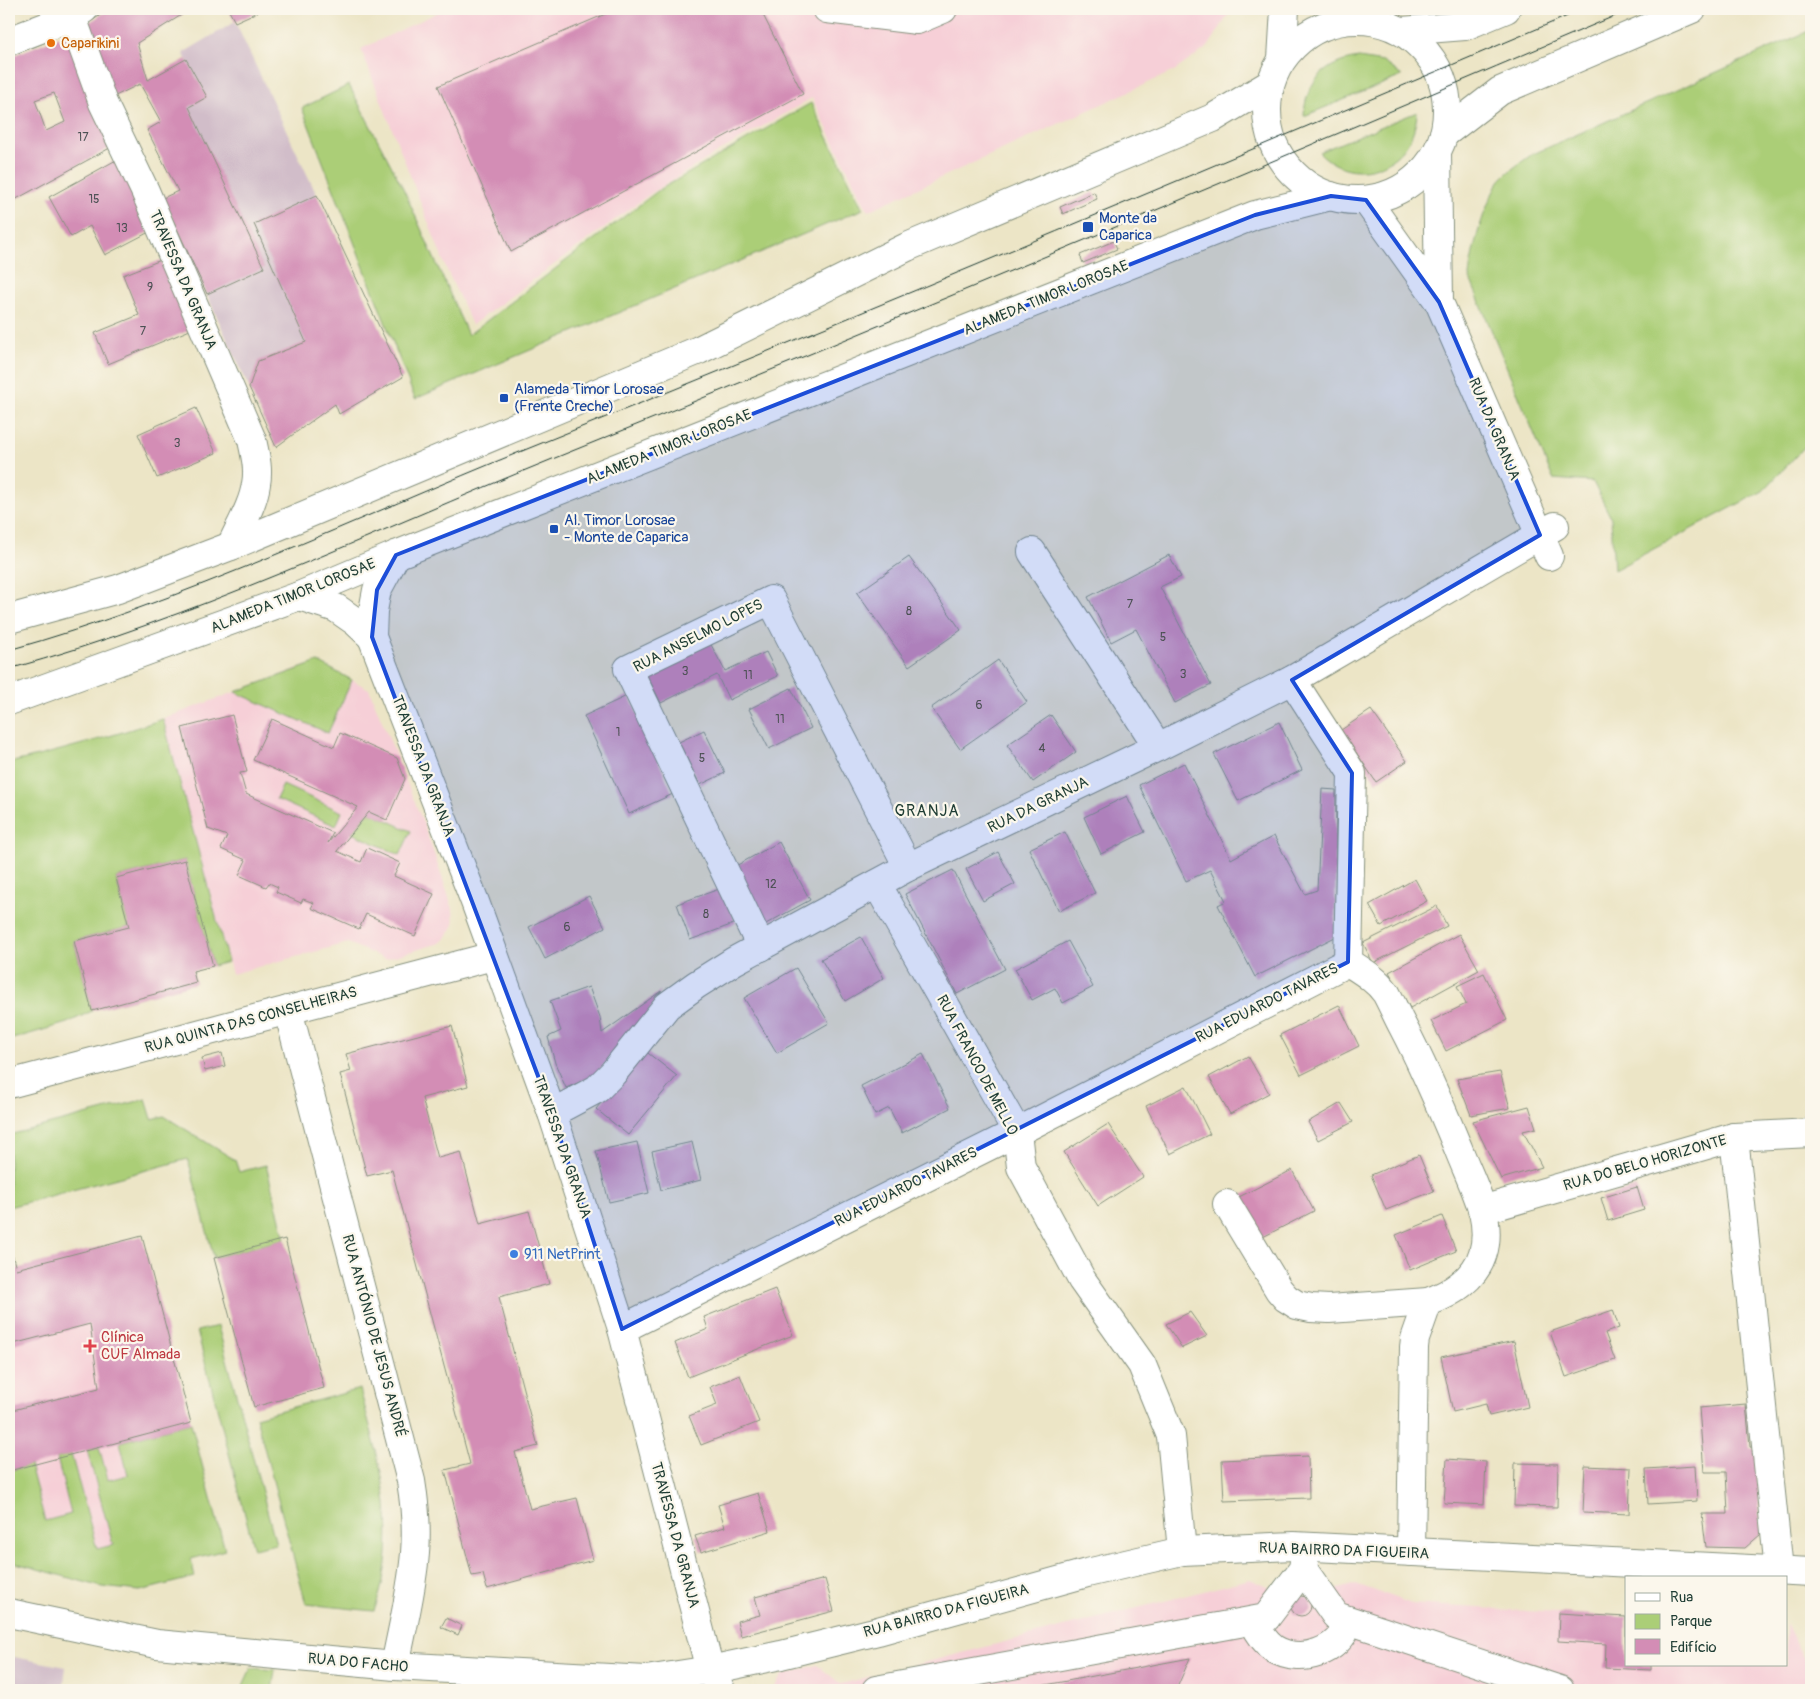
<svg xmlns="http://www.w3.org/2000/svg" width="1820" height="1699" font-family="Pangolin,sans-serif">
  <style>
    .built { fill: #f6cfd7 }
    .industrial { fill: #d1bdc9 }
    .green { fill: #abce77; stroke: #658656 }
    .building { fill: #d38db5; fill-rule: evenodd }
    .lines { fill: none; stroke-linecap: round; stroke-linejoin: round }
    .minor-casing { stroke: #86917d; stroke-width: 30 }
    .major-casing { stroke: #86917d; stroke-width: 30 }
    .minor { stroke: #fff; stroke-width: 28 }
    .major { stroke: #fff; stroke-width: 28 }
    .tram { stroke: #1f3d34; stroke-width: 1 }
    .marked { fill: #1d4ed8; fill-opacity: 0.2; stroke: #1d4ed8; stroke-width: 4; stroke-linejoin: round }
    .food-dot { fill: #e8710a; stroke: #fbf7ec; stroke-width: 2 }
    .transit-dot { fill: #1a4fb4; stroke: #fbf7ec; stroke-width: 2 }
    .shop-dot { fill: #3f7fe0; stroke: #fbf7ec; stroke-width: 2 }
    .health-dot { fill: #e0444e; stroke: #fbf7ec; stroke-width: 2 }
    .labels { text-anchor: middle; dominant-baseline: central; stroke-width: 4.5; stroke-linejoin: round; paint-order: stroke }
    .number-label { font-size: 12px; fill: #4c5154 }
    .food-label { font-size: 15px; fill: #c56008; stroke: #fbf7ec; text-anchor: start }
    .transit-label { font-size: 15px; fill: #164399; stroke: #fbf7ec; text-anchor: start }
    .street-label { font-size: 15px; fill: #1f3d34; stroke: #fbf7ec }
    .shop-label { font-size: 15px; fill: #366cbe; stroke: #fbf7ec; text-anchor: start }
    .health-label { font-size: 15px; fill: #be3a42; stroke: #fbf7ec; text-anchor: start }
    .neighbourhood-label { font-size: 16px; letter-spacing: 1px; fill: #1f3d34; stroke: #fbf7ec }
  </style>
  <rect width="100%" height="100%" fill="#fbf7ec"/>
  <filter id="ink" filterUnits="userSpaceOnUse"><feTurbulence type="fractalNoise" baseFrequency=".02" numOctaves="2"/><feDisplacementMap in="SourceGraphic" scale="10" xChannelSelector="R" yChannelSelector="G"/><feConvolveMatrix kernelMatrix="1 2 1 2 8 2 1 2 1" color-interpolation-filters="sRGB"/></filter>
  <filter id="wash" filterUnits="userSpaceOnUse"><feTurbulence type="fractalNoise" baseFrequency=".0096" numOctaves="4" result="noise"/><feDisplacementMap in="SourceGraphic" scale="20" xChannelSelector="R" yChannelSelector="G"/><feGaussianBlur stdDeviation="1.12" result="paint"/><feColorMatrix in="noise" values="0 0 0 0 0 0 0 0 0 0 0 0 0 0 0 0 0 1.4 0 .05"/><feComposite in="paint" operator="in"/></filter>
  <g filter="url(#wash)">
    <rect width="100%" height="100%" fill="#ece5c6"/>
    <g class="built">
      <path d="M445,9H1232L1208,47L1174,71L868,211L812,98L723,149L650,194L472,325L446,268L361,49Z"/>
      <path d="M318,662L369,689L424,825L453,909L454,925L446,938L440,943L385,959L348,943L232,974L163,719L296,669Z"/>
      <path d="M142,1236L225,1550L191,1559L195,1577L140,1591L102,1587L9,1561V1240L17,1269Z"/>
      <path d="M1250,1579L1294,1599L1320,1594L1356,1584L1412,1604L1626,1617V1665H1786V1623L1811,1673V1690H773L782,1675L817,1665L841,1684Z"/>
    </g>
    <g class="industrial">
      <path d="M235,22L403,377L339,414L334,404L276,447L163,198L178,191L147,130L207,97L183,53Z"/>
      <path d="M9,1656L66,1667L63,1690H9Z"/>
    </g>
    <g class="green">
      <path d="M1811,30V440L1763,491L1614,570L1611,518L1593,482L1553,479L1469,276C1472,248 1484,207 1498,183C1503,174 1522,162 1531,155Z"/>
      <path d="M1359,58L1383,62L1402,76L1304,116C1305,82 1326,62 1359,58Z"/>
      <path d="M349,85L403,188L468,335L659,190L811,103L863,209L415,399L302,108Z"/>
      <path d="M1417,112C1415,164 1356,190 1319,152Z"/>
      <path d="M318,662L352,680L328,733L235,692Z"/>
      <path d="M163,719L228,962L213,966L185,860L116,878L129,927L74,941L92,1011L67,1023L9,1040V763C61,751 112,736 163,719Z"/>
      <path d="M283,785L342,812L336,826L276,799Z"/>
      <path d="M369,812L411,831L400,855L352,833Z"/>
      <path d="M146,1099L152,1119L164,1116L235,1160L239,1172L266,1165L285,1239L214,1258L188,1159L9,1207V1135Z"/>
      <path d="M218,1326L276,1544L254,1549L197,1331Z"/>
      <path d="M360,1389C380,1465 403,1533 374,1611L306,1604L256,1417Z"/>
      <path d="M191,1423L225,1550L191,1559L195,1577L140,1591L102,1587L9,1561V1471L30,1465L45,1521L71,1514L57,1458L71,1454L97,1549L113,1545L87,1450L99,1447L108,1480L128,1475L120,1442Z"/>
      <path d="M251,1668L275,1670L272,1690H241Z"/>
    </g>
    <g id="blocks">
      <g class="building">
        <path d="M110,9H191L137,43L148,80L186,59L207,97L189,107L264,268L207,294L163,198L178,191L147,130L161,122L140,84L109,99L85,25Z"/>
        <path d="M228,9H264L235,22Z"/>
        <path d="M617,9H760L803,94L511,252L438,86Z"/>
        <path d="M68,33L119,143L9,203V57ZM54,93L65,122L46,131L35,100Z"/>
        <path d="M118,159L153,230L105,255L90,226L71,237L49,197Z"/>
        <path d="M1094,192L1097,199L1063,214L1060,207Z"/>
        <path d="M317,195L403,377L339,414L335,404L276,447L249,387L258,361L306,342L254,224Z"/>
        <path d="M1114,241L1117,249L1083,263L1080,255Z"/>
        <path d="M161,260L190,330L108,364L95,333L139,315L123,275Z"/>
        <path d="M196,408L216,453L157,478L138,434Z"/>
        <path d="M1169,555L1181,577L1160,587L1211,685L1175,703L1136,629L1111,642L1088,597Z"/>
        <path d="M909,557L961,630L909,666L857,593Z"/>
        <path d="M708,639L725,671L766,652L778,676L729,700L717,675L661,703L645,671Z"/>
        <path d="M998,660L1027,702L960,749L931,708Z"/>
        <path d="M791,688L811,728L769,749L749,709Z"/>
        <path d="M629,695L673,794L629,814L584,716Z"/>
        <path d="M1371,710L1407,761L1376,782L1341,730Z"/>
        <path d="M232,715L247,772L240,773L246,794L333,833L328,843L358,807L253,760L272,719L334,747L340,733L397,758L405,779L387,820L369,812L337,851L361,862L367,848L400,863L394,876L434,894L415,936L366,914L359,929L311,908L314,903L303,899L301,903L276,892L278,887L269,883L266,887L239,875L246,860L221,849L227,836L208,829L182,728Z"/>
        <path d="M1051,715L1076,752L1033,782L1007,745Z"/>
        <path d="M1279,722L1302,770L1238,801L1214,754Z"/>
        <path d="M704,730L725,773L700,785L679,742Z"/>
        <path d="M1184,763L1231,859L1274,836L1305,894L1317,890L1322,789L1336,790L1335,937L1255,977L1218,905L1226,901L1210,870L1186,881L1139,785Z"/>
        <path d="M1127,796L1145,832L1101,854L1084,817Z"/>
        <path d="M1065,832L1095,893L1059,911L1029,849Z"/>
        <path d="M779,842L810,900L764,925L732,868Z"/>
        <path d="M998,852L1015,884L983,901L966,869Z"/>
        <path d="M185,860L213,966L193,971L196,983L92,1011L74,941L129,927L116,878Z"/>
        <path d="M953,870L1005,969L957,994L905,894Z"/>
        <path d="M1415,879L1427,901L1381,926L1369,905Z"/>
        <path d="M722,888L736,923L690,940L677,904Z"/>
        <path d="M589,896L605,927L545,959L529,927Z"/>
        <path d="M1437,906L1447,926L1373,963L1363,943Z"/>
        <path d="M1459,934L1479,970L1410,1008L1389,972Z"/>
        <path d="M861,937L884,978L845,1001L821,959Z"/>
        <path d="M1068,941L1093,987L1063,1003L1055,988L1032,1000L1015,969Z"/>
        <path d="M796,968L829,1023L777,1053L744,998Z"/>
        <path d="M1484,973L1507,1020L1446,1051L1431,1021L1466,1004L1457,986Z"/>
        <path d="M589,987L600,1017L602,1033L661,991L641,1026L594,1076L566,1088L555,1063L548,1037L561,1031L550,1001Z"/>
        <path d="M1339,1005L1359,1046L1301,1075L1280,1035Z"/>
        <path d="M452,1026L468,1086L422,1098L438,1158L461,1152L480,1224L529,1211L549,1284L499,1297L538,1446L515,1452L530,1509L577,1498L593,1560L487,1589L483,1574L472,1576L445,1470L470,1464L392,1170L367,1176L340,1074L351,1071L346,1054Z"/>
        <path d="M644,1050L677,1076L628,1135L596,1109Z"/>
        <path d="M222,1053L225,1066L205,1071L202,1058Z"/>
        <path d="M923,1054L950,1108L902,1133L889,1108L875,1115L861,1086Z"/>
        <path d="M1248,1056L1269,1093L1230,1114L1209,1077Z"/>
        <path d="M1500,1072L1510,1108L1471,1115L1457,1079Z"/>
        <path d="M1186,1086L1210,1134L1170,1154L1146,1106Z"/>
        <path d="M1341,1103L1353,1122L1318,1140L1308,1122Z"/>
        <path d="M1529,1106L1536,1128L1523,1131L1542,1167L1501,1179L1473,1121Z"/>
        <path d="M1108,1124L1143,1177L1098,1206L1064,1152Z"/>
        <path d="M637,1142L649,1193L609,1202L596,1151Z"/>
        <path d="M692,1142L701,1180L661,1190L652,1151Z"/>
        <path d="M1419,1155L1434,1191L1386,1210L1371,1175Z"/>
        <path d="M1292,1170L1314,1211L1255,1241L1233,1200Z"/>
        <path d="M1637,1187L1644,1210L1608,1221L1601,1198Z"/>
        <path d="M1442,1216L1456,1251L1410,1270L1396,1235Z"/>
        <path d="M142,1236L191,1423L9,1471V1395L13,1410L99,1388L90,1324L9,1345V1242L16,1269Z"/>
        <path d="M285,1239L324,1388L254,1407L214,1258Z"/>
        <path d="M775,1289L793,1335L688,1377L675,1343L708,1329L704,1317Z"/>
        <path d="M1613,1310L1619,1328L1605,1333L1615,1360L1566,1377L1550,1332Z"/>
        <path d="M1190,1312L1207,1336L1182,1348L1166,1324Z"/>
        <path d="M1514,1341L1528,1407L1489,1416L1486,1404L1453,1412L1441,1357Z"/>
        <path d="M740,1375L759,1422L701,1445L689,1416L717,1405L710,1387Z"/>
        <path d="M1746,1404L1750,1447L1756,1448L1761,1534L1745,1548L1706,1547L1702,1514H1728L1726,1472H1704L1699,1408Z"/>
        <path d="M1308,1456L1309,1498L1224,1501L1222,1460Z"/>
        <path d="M1447,1459L1486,1462L1484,1505L1444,1503Z"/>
        <path d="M1515,1463L1558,1464L1557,1507L1514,1506Z"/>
        <path d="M1585,1466L1631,1468L1629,1514L1583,1512Z"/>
        <path d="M1695,1466L1697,1501L1648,1504L1646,1469Z"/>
        <path d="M758,1493L770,1531L701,1552L695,1536L725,1527L718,1505Z"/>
        <path d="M825,1579L834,1611L741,1636L737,1621L760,1615L755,1597Z"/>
        <circle cx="1301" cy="1606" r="10"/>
        <path d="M1559,1613L1626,1617V1665H1651V1670L1605,1668L1606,1644L1558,1641Z"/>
        <path d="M446,1618L462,1626L458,1635L441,1627Z"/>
        <path d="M1190,1658L1176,1690H1025L1024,1689Z"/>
      </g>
    </g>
  </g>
  <g filter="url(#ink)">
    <use href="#blocks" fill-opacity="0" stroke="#86917d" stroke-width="1"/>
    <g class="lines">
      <defs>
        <g id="minor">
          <path d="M69,9L103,103L145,191L252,440C255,454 259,469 256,484C253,505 240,526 231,546"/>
          <path d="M827,9L917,20L943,9"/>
          <path d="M1358,9L1368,20"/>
          <path d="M9,41L71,17L84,9"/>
          <path d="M1282,59L1285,9"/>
          <path d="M1366,200L1439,302L1437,152"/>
          <path d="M1439,302L1549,556"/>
          <path d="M1032,552L1158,747"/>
          <path d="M299,596L336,608L356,622L372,637L373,611L377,590L396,555"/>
          <path d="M372,637L475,902L552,1113L622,1329L710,1670L721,1690"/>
          <path d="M1292,680L1352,773L1348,962"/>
          <path d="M877,884L1017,1132L1021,1167L1082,1280L1142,1365L1171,1436L1182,1551"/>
          <path d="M761,947L628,669L771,600L908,867"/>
          <path d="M288,1010L411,1481C415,1505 417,1529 415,1553C412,1591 402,1629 395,1666"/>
          <path d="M9,1084L493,956"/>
          <path d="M552,1113L597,1089L613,1073L667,1006L696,985L734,961L908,867L1158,747L1292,680L1555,526"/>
          <path d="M1734,1137L1779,1570"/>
          <path d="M1482,1210L1734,1137L1811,1133"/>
          <path d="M622,1329L1017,1132L1348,962C1362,971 1376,979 1386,993C1392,1004 1397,1016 1403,1027C1424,1067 1441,1107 1458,1148C1466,1169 1477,1190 1483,1212C1486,1225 1487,1240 1483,1253C1476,1278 1451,1294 1428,1302L1329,1309L1311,1308L1297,1305L1286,1298L1279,1290L1227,1204"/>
          <path d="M1411,1552L1414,1347L1415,1339L1428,1302"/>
          <path d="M1303,1569L1336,1616L1560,1690"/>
          <path d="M9,1613L157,1644L395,1666L646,1680L710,1670L781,1655L878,1631L1087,1573L1182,1551L1294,1546L1811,1572"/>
          <path d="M1253,1621C1258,1631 1264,1642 1274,1649C1301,1665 1339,1652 1349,1622"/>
          <path d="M876,1690L1266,1618L1303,1569L1306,1547"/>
        </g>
        <g id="major">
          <circle cx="1357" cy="110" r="90"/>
          <path d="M1402,31L1465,26L1506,9"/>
          <path d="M1444,134L1500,91L1692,9"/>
          <path d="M9,619L118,589L231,546L699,350L907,247L1213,118L1270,84"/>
          <path d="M9,701L299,596L396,555L1255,215L1331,196"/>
        </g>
      </defs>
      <use href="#minor" class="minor-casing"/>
      <use href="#major" class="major-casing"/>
      <use href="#minor" class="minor"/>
      <use href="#major" class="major"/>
      <g class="tram">
        <path d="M9,650C185,601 356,518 527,449C881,307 1232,158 1584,9"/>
        <path d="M9,669C194,618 373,532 550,460C912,314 1272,162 1631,9"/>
      </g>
    </g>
  </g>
  <path class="marked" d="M1331,196L1366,200L1439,302L1540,535L1292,680L1352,773L1348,962L622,1329L552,1113L372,637L377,590L396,555L1255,215Z"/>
  <circle class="food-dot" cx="51" cy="43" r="5"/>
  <g class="transit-dot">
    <rect x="1082" y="221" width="12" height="12" rx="2.5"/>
    <rect x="499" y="393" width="10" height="10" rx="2.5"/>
    <rect x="549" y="524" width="10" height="10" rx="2.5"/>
  </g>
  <circle class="shop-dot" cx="514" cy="1254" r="5"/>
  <path class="health-dot" d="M87.5 1338.5h5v5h5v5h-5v5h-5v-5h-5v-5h5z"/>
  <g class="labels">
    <g class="number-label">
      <text x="83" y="137">17</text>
      <text x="94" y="199">15</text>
      <text x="122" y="228">13</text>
      <text x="150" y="287">9</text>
      <text x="143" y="331">7</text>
      <text x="177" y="443">3</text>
      <text x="1130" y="604">7</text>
      <text x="909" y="611">8</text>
      <text x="1163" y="637">5</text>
      <text x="685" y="671">3</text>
      <text x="1183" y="674">3</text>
      <text x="748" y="675">11</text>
      <text x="979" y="705">6</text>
      <text x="780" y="719">11</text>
      <text x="618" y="732">1</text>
      <text x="1042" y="748">4</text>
      <text x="702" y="758">5</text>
      <text x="771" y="884">12</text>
      <text x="706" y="914">8</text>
      <text x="567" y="927">6</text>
    </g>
    <g class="food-label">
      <text x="61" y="43">Caparikini</text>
    </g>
    <g class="transit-label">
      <text x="1099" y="218">Monte da<tspan x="1099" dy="17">Caparica</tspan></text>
      <text x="514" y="389">Alameda Timor Lorosae<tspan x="514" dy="17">(Frente Creche)</tspan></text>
      <text x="564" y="520">Al. Timor Lorosae<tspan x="564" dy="17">- Monte de Caparica</tspan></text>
    </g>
    <g class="street-label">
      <text transform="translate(183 280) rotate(67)">TRAVESSA DA GRANJA</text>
      <text transform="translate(1046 298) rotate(-22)">ALAMEDA TIMOR LOROSAE</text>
      <text transform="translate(1494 429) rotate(67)">RUA DA GRANJA</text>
      <text transform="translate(669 447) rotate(-22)">ALAMEDA TIMOR LOROSAE</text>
      <text transform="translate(293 596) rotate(-22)">ALAMEDA TIMOR LOROSAE</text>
      <text transform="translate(698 636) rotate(-27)">RUA ANSELMO LOPES</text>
      <text transform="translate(423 766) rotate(69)">TRAVESSA DA GRANJA</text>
      <text transform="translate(1038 805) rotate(-26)">RUA DA GRANJA</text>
      <text transform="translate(1267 1003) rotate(-27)">RUA EDUARDO TAVARES</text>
      <text transform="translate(251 1020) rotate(-15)">RUA QUINTA DAS CONSELHEIRAS</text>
      <text transform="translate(977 1065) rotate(62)">RUA FRANCO DE MELLO</text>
      <text transform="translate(562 1147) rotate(71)">TRAVESSA DA GRANJA</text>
      <text transform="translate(1645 1163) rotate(-16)">RUA DO BELO HORIZONTE</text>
      <text transform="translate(906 1187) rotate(-27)">RUA EDUARDO TAVARES</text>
      <text transform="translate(374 1336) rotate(75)">RUA ANTÓNIO DE JESUS ANDRÉ</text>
      <text transform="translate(675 1535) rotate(75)">TRAVESSA DA GRANJA</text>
      <text transform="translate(1344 1551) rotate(2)">RUA BAIRRO DA FIGUEIRA</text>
      <text transform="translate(946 1611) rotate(-15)">RUA BAIRRO DA FIGUEIRA</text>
      <text transform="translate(358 1663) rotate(5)">RUA DO FACHO</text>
    </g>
    <g class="shop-label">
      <text x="524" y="1254">911 NetPrint</text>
    </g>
    <g class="health-label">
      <text x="101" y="1337">Clínica<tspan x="101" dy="17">CUF Almada</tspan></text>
    </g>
    <g class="neighbourhood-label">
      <text x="927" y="811">GRANJA</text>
    </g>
  </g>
  <rect width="1820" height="1699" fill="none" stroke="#fbf7ec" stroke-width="30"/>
  <rect x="1625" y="1576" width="162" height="90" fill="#fbf7ec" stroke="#a3ada2"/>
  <rect x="1635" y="1593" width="25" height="8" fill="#ffffff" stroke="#a3ada2"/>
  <text x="1670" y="1602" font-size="15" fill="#1f3d34">Rua</text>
  <rect x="1635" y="1614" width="25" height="15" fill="#abce77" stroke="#a3ada2"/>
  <text x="1670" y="1626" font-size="15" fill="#1f3d34">Parque</text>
  <rect x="1635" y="1639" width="25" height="15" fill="#d38db5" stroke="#a3ada2"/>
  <text x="1670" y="1652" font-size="15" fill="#1f3d34">Edifício</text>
</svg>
